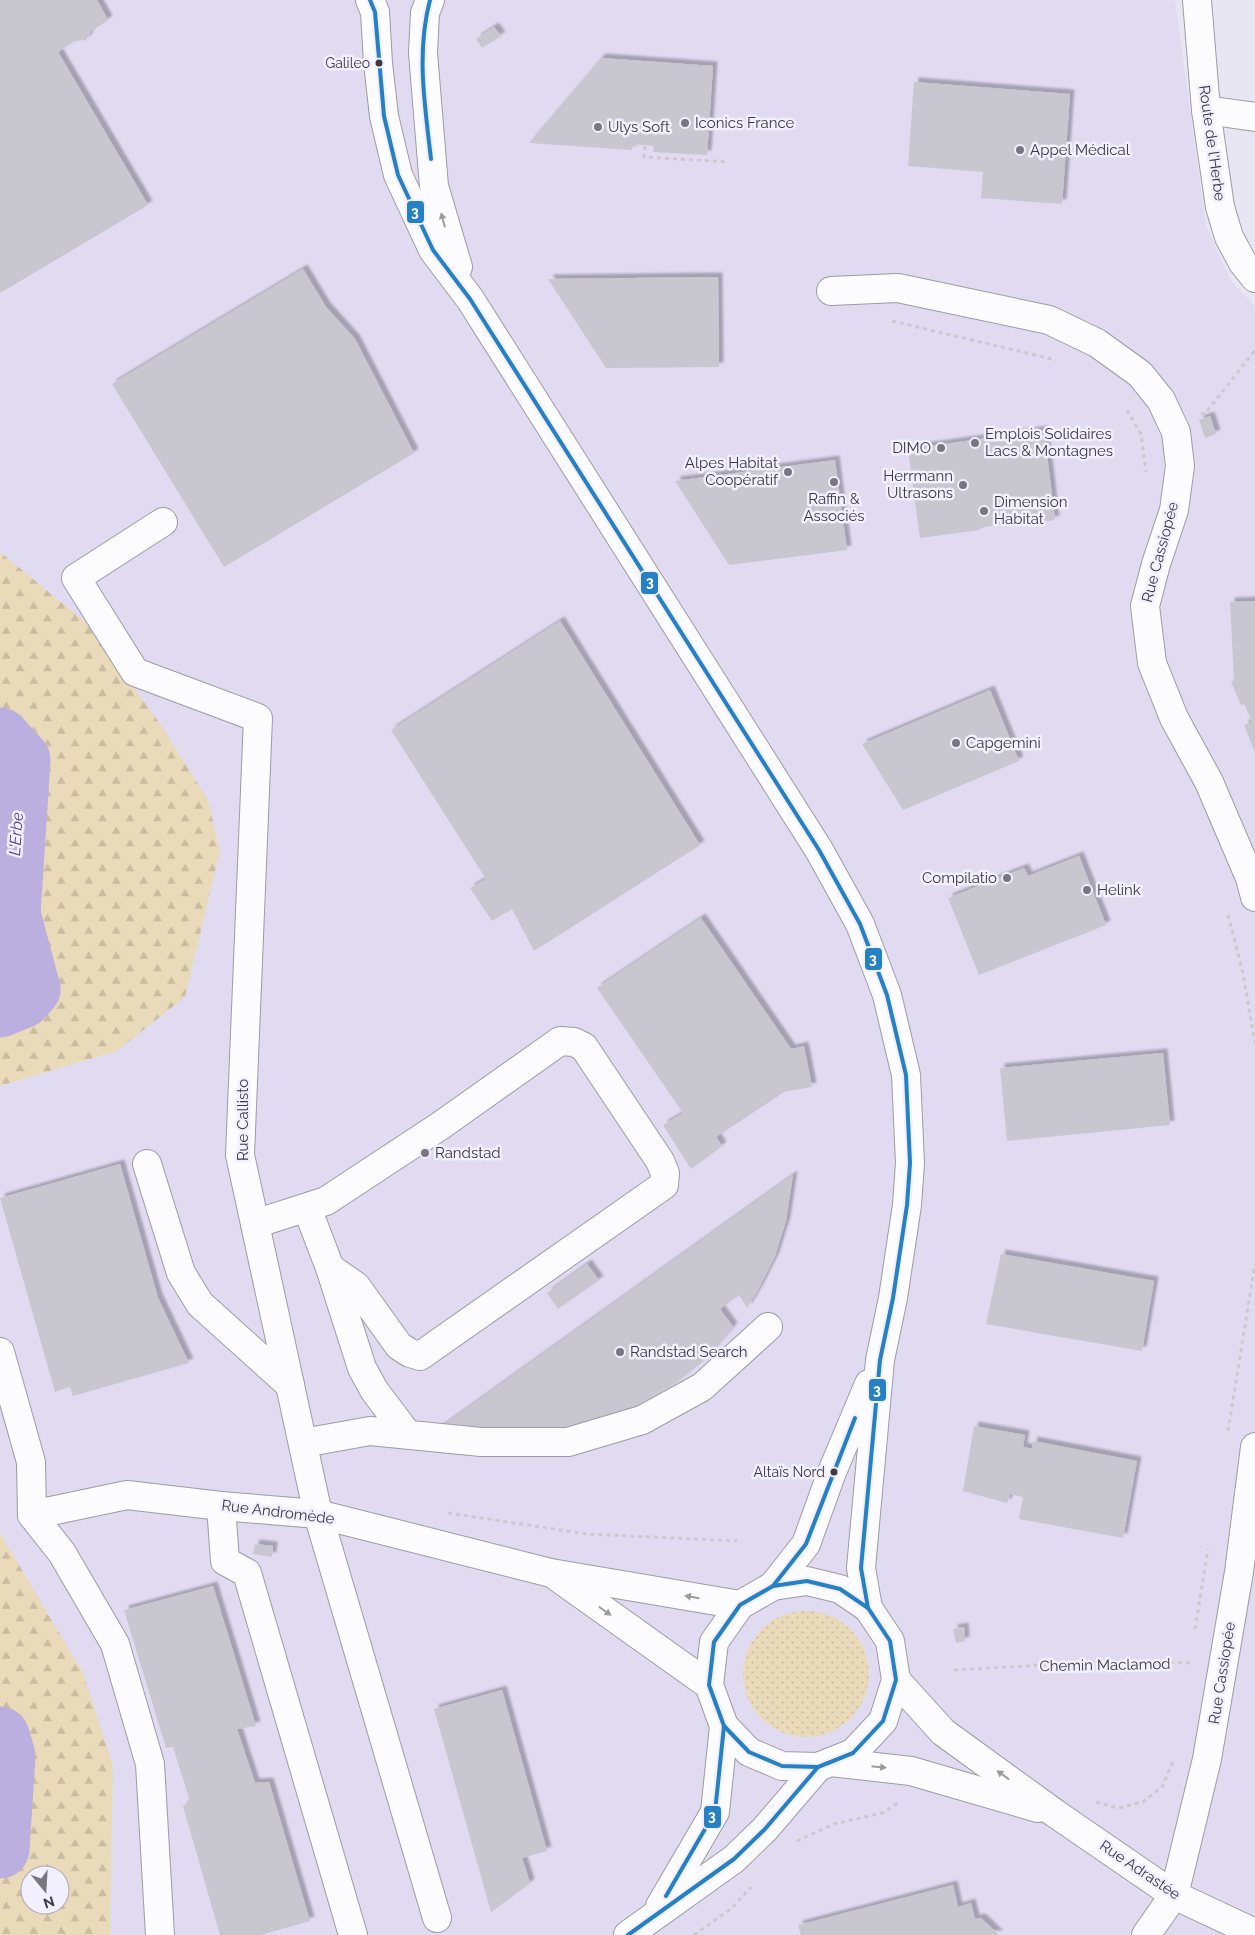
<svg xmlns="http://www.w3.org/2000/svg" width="1255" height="1935" font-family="Raleway,sans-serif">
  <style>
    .built { fill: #e0dbf1 }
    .grass { fill: url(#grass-dots) }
    .forest { fill: url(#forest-firs); fill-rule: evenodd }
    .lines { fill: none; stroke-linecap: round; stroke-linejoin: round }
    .river { stroke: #bbafdf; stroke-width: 59 }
    .building { fill: #c8c6cf; filter: url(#shadow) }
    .minor-casing { stroke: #9d9ba5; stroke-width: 30 }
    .path { stroke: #cbc9ce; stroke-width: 3; stroke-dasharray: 4 4; stroke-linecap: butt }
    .minor { stroke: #fcfbfd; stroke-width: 28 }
    .bus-1-casing { stroke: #f2effe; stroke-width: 8 }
    .bus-1 { stroke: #2581c4; stroke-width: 4 }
    .oneway { fill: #9c9aa0 }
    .bus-dot { fill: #3b3943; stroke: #f2effe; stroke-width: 2 }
    .poi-dot { fill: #787680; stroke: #f2effe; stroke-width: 2 }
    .labels { text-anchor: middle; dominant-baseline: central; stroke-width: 5; stroke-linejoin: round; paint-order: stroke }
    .bus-label { font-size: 14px; fill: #3b3943; stroke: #f2effe; text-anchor: end }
    .poi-label { font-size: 15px; fill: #3b3943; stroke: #f2effe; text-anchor: start }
    .street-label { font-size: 15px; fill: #3b3943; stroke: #f2effe }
    .water-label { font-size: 16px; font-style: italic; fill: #58408d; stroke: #f2effe }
    .line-badge { stroke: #f2effe; stroke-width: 2 }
    .badge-label { font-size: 14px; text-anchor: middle; font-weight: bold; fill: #fff }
  </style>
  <defs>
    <pattern id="grass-dots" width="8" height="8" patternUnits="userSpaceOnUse" patternTransform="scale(1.25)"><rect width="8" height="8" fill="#e9daba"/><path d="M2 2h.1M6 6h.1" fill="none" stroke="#c9bca1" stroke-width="1.8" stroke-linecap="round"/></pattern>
    <pattern id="forest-firs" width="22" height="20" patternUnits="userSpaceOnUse" patternTransform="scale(1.25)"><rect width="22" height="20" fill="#e9daba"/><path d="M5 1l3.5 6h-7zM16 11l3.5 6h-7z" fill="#c9bca1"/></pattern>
    <filter id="shadow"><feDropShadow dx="4.5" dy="-4.5" stdDeviation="1" flood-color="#0004"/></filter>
  </defs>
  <rect width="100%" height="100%" fill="#e8e6f2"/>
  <path class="built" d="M0,0H1175L1206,226L1231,281L1255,306V1935H110L113,1766L14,1556L0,1533V1086L117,1051L220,851L208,800L163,728L28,576L0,552Z"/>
  <circle class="grass" cx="806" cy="1674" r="63"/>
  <g class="forest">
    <path d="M0,552L89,625L163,728L208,800L220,851L185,997L117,1051L0,1086Z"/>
    <path d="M0,1533L83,1673L113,1766L110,1935H0ZM30,1875H60V1905H30Z"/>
  </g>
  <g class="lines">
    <g class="river">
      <path d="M0,737L21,760L11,914L31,989L22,999L0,1008"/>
      <path d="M0,1736L6,1756L0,1849"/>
    </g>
  </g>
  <g class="building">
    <path d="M0,0H97L108,20L91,31L86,40L75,41L58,52L148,205L0,293Z"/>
    <path d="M494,27L501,36L482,48L476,39Z"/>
    <path d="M601,58L713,66L707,155L653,152L654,146L633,144L632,150L529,143Z"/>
    <path d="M914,82L1070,94L1062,204L981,198L983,172L908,166Z"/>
    <path d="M303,269L326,307L355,339L414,453L224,567L112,384Z"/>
    <path d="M718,277L719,367L606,368L548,279Z"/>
    <path d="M1210,416L1216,434L1205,438L1199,420Z"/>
    <path d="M1044,430L1055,520L1002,527V524L980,528V530L920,538L908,449Z"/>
    <path d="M835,460L847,550L729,565L675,481Z"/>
    <path d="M1255,601V752L1244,725L1252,722L1244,704L1241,705L1231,682L1234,680L1230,602Z"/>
    <path d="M560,621L700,845L534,951L512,909L492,921L470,888L486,879L391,730Z"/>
    <path d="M990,690L1019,761L903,810L862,744Z"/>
    <path d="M1079,856L1106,925L979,975L948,898L1024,868L1028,876Z"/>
    <path d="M701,918L791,1049L804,1046L812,1087L784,1092L716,1137L722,1146L691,1169L663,1125L683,1113L597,988Z"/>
    <path d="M1163,1053L1170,1125L1007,1141L1000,1068Z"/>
    <path d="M120,1164L158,1298L189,1363L73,1396L70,1387L55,1392L0,1198Z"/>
    <path d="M793,1175L786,1221L775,1256L759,1288L747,1308L739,1295L720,1309L733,1327L704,1360L676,1383L629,1410L578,1429L437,1430Z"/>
    <path d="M1001,1254L1154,1281L1142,1351L986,1324Z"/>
    <path d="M587,1264L599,1280L558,1309L547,1293Z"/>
    <path d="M974,1426L1025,1435L1023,1447L1032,1449L1033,1441L1137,1461L1123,1538L1019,1519L1023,1497L1010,1494L1007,1503L963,1491Z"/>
    <path d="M255,1544L273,1546L272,1557L253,1554Z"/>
    <path d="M213,1586L256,1726L237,1729L255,1783L269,1782L310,1921L261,1935H220L183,1806L190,1801L173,1747L166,1748L124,1610Z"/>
    <path d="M964,1627L965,1641L956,1643L953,1629Z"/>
    <path d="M502,1690L547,1851L522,1858L530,1883L491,1912L434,1709Z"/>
    <path d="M953,1885L958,1907L971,1903L975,1919L981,1918L999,1935H801L798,1925Z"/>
  </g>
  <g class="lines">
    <defs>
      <g id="minor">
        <path d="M370,0L375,12L378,63L384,116L398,175L433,250L470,299L819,850L860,924L887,995L906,1075L910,1163L907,1205L893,1298L880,1360L861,1568L868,1608"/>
        <path d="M430,0L425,13L423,53L434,186L458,267"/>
        <path d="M1197,0L1206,110L1220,207L1229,237L1243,263L1255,278"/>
        <path d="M1206,110L1255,117"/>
        <path d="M831,291L898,288L1049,320L1097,343L1140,374L1161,400L1176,432L1180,466L1174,510L1156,564L1145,606L1152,663L1174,718L1209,782L1250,878L1255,897"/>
        <path d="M163,522L76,578L135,672L258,718L240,1155L318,1514L437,1918"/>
        <path d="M147,1164L181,1273L200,1304L290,1385"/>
        <path d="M255,1224L326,1201L440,1126L560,1041L574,1042L584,1047L660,1161L665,1173L664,1185L420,1356L410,1353L399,1346L356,1286L330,1268L307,1208"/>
        <path d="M330,1268L362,1368L374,1390L407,1434"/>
        <path d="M0,1352L31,1462L32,1515L62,1553L115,1644L150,1764L160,1935"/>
        <path d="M303,1443L370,1431L481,1442H568L642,1420L702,1387L768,1327"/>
        <path d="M221,1506L225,1561L247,1573L353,1935"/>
        <path d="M32,1515L127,1495L221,1506L318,1514L551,1573L740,1605"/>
        <path d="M556,1576L709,1685"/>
        <path d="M773,1586L806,1544L832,1472L869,1384"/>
        <path d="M896,1680L943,1732L1056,1814L1174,1895L1255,1933"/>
        <path d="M831,1762L911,1771L1038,1808"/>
        <path d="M660,1906L715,1812L724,1726"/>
        <path d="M628,1935L734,1859L765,1829L818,1767L853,1753L883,1721L896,1680L890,1641L868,1608L840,1589L807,1581L773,1586L740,1605L714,1642L709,1685L724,1726L749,1752L782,1766L818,1767"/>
        <path d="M1146,1935L1174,1895L1207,1759L1239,1572L1255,1447"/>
      </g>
    </defs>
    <use href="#minor" class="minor-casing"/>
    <g class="path">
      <path d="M645,146L644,157L729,162"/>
      <path d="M892,321L1056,360"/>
      <path d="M1127,410L1141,434L1146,472"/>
      <path d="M1201,413L1205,414L1255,350"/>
      <path d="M1228,915L1242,969L1255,1042"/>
      <path d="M1228,1431L1255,1264"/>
      <path d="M448,1513L587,1534L737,1541"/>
      <path d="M1195,1629L1208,1549"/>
      <path d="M954,1670L1116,1661L1193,1663"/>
      <path d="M1096,1802L1118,1808L1143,1802L1162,1787L1173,1761"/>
      <path d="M797,1841L834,1824L882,1813L900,1802"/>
      <path d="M694,1935L732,1908L751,1887"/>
    </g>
    <use href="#minor" class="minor"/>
    <defs>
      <g id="bus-1">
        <path d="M370,0L375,12L384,116L398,175L433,250L470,299L819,850L860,924L887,995L906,1075L910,1163L907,1205L893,1298L880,1360L861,1568L868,1608"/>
        <path d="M430,0C416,53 425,106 431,159"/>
        <path d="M773,1586L806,1544L855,1418"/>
        <path d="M818,1767L782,1766L749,1752L724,1726L709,1685L714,1642L740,1605L773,1586L807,1581L840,1589L868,1608L890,1641L896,1680L883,1721L853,1753"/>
        <path d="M818,1767L853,1753"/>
        <path d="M818,1767L853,1753"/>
        <path d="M666,1896L715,1812L724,1726"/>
        <path d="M628,1935L734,1859L765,1829L818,1767"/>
      </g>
    </defs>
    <use href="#bus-1" class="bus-1-casing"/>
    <use href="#bus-1" class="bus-1"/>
  </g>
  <defs><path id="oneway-solid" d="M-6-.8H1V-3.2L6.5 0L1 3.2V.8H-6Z" transform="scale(1.25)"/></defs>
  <g class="oneway">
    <use href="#oneway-solid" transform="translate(443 220) rotate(-105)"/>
    <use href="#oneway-solid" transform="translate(692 1597) rotate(-170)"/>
    <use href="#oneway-solid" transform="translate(605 1611) rotate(35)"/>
    <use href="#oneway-solid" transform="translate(879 1767) rotate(6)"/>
    <use href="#oneway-solid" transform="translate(1003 1775) rotate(-144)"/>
  </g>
  <g class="bus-dot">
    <circle cx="379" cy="63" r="4.5"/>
    <circle cx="834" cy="1472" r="4.5"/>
  </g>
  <g class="poi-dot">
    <circle cx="685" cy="123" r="5"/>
    <circle cx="598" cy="127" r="5"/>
    <circle cx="1020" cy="150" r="5"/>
    <circle cx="975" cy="443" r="5"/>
    <circle cx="941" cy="448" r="5"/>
    <circle cx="788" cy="472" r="5"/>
    <circle cx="834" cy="482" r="5"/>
    <circle cx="963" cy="485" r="5"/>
    <circle cx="984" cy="511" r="5"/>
    <circle cx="956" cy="743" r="5"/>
    <circle cx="1007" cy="878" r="5"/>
    <circle cx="1087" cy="890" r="5"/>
    <circle cx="425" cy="1153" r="5"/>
    <circle cx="620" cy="1352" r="5"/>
  </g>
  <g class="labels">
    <g class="bus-label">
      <text x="370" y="63">Galileo</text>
      <text x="825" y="1472">Altaïs Nord</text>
    </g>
    <g class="poi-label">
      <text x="695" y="123">Iconics France</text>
      <text x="608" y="127">Ulys Soft</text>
      <text x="1030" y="150">Appel Médical</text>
      <text x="985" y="434">Emplois Solidaires<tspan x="985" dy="17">Lacs &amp; Montagnes</tspan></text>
      <text x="931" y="448" text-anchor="end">DIMO</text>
      <text x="778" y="463" text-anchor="end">Alpes Habitat<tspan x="778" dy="17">Coopératif</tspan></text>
      <text x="953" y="476" text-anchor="end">Herrmann<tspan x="953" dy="17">Ultrasons</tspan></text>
      <text x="834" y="499" text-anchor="middle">Raffin &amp;<tspan x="834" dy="17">Associés</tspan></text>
      <text x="994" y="502">Dimension<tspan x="994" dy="17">Habitat</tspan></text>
      <text x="966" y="743">Capgemini</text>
      <text x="997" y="878" text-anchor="end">Compilatio</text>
      <text x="1097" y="890">Helink</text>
      <text x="435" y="1153">Randstad</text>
      <text x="630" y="1352">Randstad Search</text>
    </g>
    <g class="street-label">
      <text transform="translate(1212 143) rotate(82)">Route de l'Herbe</text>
      <text transform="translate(1160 552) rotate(-75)">Rue Cassiopée</text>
      <text transform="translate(243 1120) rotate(-90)">Rue Callisto</text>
      <text transform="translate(278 1512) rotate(7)">Rue Andromède</text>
      <text transform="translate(1105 1665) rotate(-1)">Chemin Maclamod</text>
      <text transform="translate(1222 1673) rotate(-81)">Rue Cassiopée</text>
      <text transform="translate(1140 1870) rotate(34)">Rue Adrastée</text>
    </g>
    <g class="water-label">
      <text transform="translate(16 834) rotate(-86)">L'Erbe</text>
    </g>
  </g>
  <g class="line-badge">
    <rect x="406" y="200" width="19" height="24" rx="5" fill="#2581c4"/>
    <rect x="640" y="571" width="19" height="24" rx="5" fill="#2581c4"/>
    <rect x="864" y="947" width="19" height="24" rx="5" fill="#2581c4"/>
    <rect x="868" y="1378" width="19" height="24" rx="5" fill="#2581c4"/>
    <rect x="703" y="1805" width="19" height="24" rx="5" fill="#2581c4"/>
  </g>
  <g class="badge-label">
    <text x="415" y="217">3</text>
    <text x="650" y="587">3</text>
    <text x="873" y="964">3</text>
    <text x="877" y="1395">3</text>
    <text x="712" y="1821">3</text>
  </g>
  <g transform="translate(45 1890) rotate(162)"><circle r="24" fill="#f2effe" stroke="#a9a6b3"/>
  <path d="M0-4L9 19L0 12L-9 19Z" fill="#787680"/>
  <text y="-8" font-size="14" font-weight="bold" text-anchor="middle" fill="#3b3943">N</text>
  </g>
</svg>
